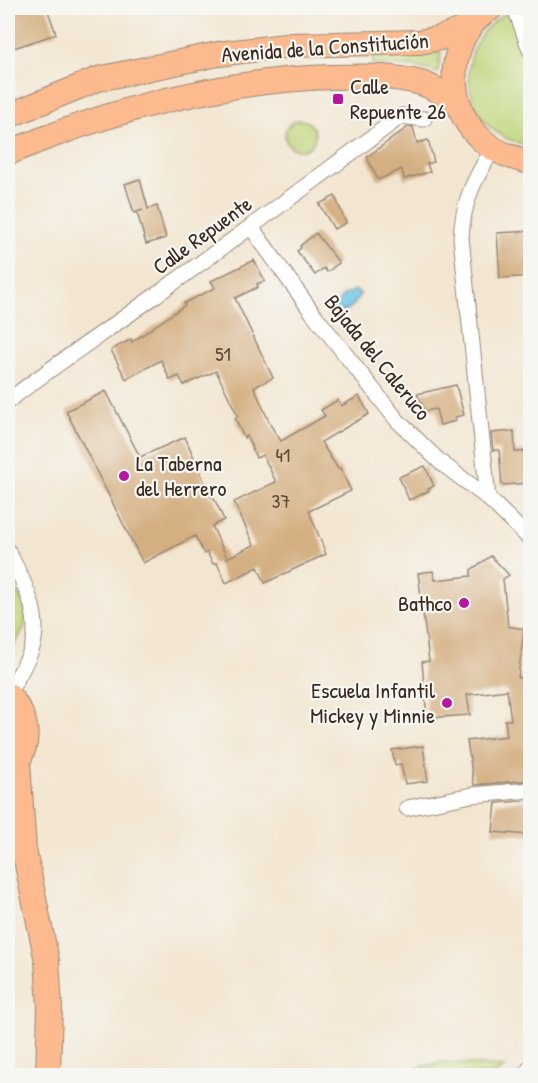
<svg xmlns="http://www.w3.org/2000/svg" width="538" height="1083" font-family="'Patrick Hand',sans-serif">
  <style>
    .green { fill: #c0d67a; stroke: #7e804c; stroke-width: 1.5 }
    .water { fill: #65c4e3; stroke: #507780; stroke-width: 1.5 }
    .building { fill: #d4af81 }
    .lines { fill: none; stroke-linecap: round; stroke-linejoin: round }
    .street-casing { stroke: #978878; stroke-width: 17 }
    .primary-casing { stroke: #978878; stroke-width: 26 }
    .street { stroke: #fff; stroke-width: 15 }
    .primary { stroke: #fcba8e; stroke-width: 24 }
    .poi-dot { fill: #b5179e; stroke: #f6f6f2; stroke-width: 2 }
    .labels { text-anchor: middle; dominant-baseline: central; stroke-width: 4.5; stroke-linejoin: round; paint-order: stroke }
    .number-label { font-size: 20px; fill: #614b37 }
    .street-label { font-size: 22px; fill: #3b2a1e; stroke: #f6f6f2 }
    .poi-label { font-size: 22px; fill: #3b2a1e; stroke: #f6f6f2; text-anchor: start }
  </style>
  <rect width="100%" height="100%" fill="#f6f6f2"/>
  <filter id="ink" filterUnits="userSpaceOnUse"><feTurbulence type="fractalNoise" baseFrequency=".0167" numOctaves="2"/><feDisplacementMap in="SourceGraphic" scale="12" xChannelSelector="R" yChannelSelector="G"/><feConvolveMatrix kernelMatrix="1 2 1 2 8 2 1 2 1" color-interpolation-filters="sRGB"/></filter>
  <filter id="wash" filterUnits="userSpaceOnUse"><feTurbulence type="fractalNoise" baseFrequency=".008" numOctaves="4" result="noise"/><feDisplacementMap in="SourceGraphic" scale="24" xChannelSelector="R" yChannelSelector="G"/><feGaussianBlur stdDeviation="1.35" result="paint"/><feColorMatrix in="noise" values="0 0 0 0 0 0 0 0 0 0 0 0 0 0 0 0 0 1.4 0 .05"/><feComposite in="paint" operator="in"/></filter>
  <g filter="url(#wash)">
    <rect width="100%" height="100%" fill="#f3e6d1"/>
    <g class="green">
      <path d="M523,8H530V145C453,136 447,24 523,8Z"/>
      <path d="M441,52L438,73L416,67L373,65V54L418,55Z"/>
      <circle cx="300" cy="135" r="15"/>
      <path d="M8,577C29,610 34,621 8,653Z"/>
      <path d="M443,1062L505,1067L494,1075H416L418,1068Z"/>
    </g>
    <path class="water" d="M355,290L360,293C357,304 349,310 339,313L334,312L333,308L344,295Z"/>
    <g id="blocks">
      <g class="building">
        <path d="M8,8H47L56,34L8,50Z"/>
        <path d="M408,127H413L417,143L428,140L434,162L427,164L430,172L404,179L402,169L378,180L367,157Z"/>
        <path d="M140,179L148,209L157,206L166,238L146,244L137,212L143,210L134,213L125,184Z"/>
        <path d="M335,196L346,223L334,229L319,204Z"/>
        <path d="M531,231V276L500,278L497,233Z"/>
        <path d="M316,233L339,263L327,272L324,268L315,275L297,251L301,248L300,246Z"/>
        <path d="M254,260L265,281L257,284L258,287L235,298L273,378L254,387L271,426L281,441L325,416L321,410L338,400L341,406L359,396L369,414L321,442L338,469L340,468L351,491L309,511L326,554L265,583L258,567L226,583L217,563L213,564L207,552L204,554L195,536L143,563L66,411L106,391L140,457L185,437L211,497L213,496L224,520L212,526L227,558L254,545L234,502L276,482L263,455L256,458L247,436L244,438L235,418L238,416L216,371L184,385L179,376L170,380L161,360L126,379L111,350L131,339L132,342L185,305L184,303L215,288L211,281Z"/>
        <path d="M456,385L464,415L455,417L456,421L440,425L436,409L425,411L417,394Z"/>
        <path d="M514,431L515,452L528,451L530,483L502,485L499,450H493L491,433Z"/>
        <path d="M425,466L434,486L428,489L429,491L409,500L399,477Z"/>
        <path d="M491,556L509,575L503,579L508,626L524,629L518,678L531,676V780L474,785L467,741L507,736L505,720H511L507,690L467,695L470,715L427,718L422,662L429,661L418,573L433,571L435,580L471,576V570Z"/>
        <path d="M423,746L428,781L405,784L401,764L395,765L392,750Z"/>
        <path d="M531,800V835L493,832L496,803Z"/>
      </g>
    </g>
  </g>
  <g filter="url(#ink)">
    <use href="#blocks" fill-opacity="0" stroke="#978878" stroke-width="1.5"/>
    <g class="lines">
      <defs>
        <g id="street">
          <path d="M515,8L530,50"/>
          <path d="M251,227L312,312L397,420L440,462L488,498L530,539"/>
          <path d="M8,401C54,365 102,334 149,300C234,240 317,178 401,116L424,119"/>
          <path d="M488,498L461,238C463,200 474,180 493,149"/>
          <path d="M8,551C23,581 45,618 30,653C24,667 15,681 8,695"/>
          <path d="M407,808L472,795L530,790"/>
          <path d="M525,1076L530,1068"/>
        </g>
        <g id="primary">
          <path d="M491,8C447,33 443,102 478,136C492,151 510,158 530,162"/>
          <path d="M8,116L98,79L218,54L293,45L419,42L440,38L471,26"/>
          <path d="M8,153C110,110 219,81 330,77C360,76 392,75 421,83C434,87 446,95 457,102"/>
          <path d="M8,695C31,720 32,747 9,773"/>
          <path d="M18,762L24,850L47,961L50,1006L48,1076"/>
        </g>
      </defs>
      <use href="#street" class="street-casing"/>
      <use href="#primary" class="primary-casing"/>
      <use href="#street" class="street"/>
      <use href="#primary" class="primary"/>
    </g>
  </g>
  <g class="poi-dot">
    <rect x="332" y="93" width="12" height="12" rx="3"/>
    <circle cx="124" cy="476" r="6"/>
    <circle cx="464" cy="603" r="6"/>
    <circle cx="447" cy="703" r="6"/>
  </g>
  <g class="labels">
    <g class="number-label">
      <text x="223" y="353">51</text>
      <text x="283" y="454">41</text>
      <text x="281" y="500">37</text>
    </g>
    <g class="street-label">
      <text transform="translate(325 47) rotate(-4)">Avenida de la Constitución</text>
      <text transform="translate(202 235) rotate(-36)">Calle Repuente</text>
      <text transform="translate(378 357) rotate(51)">Bajada del Caleruco</text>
    </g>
    <g class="poi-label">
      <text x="350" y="86">Calle<tspan x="350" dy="25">Repuente 26</tspan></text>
      <text x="136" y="463">La Taberna<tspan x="136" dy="25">del Herrero</tspan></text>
      <text x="452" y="603" text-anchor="end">Bathco</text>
      <text x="435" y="690" text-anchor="end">Escuela Infantil<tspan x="435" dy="25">Mickey y Minnie</tspan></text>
    </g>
  </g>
  <rect width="538" height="1083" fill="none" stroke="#f6f6f2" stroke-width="30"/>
</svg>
